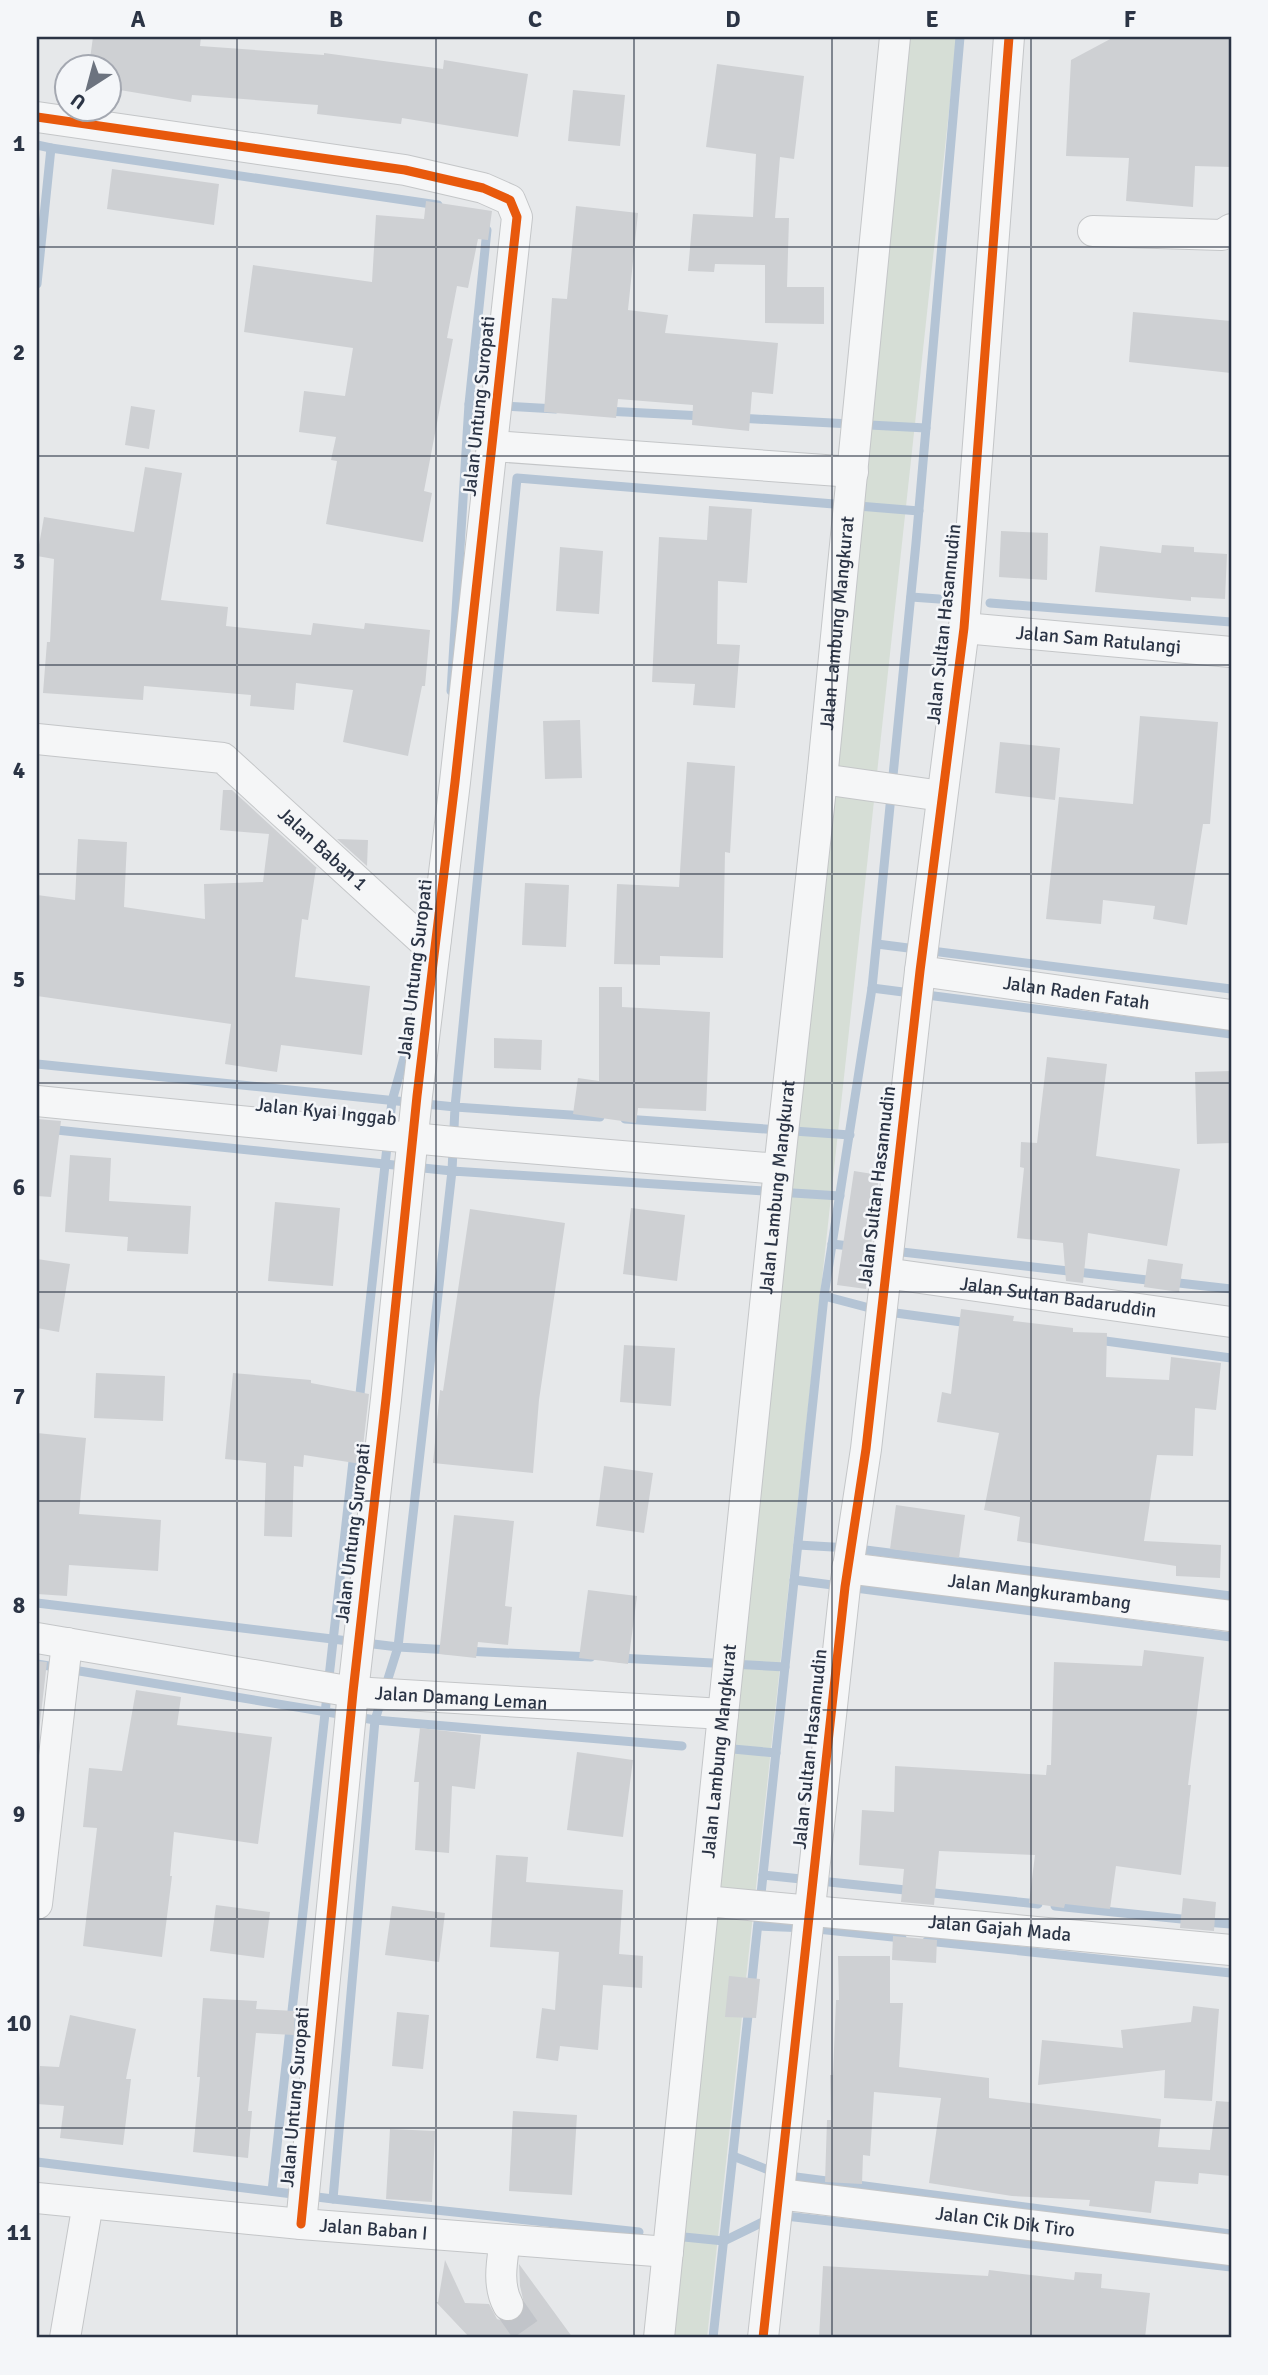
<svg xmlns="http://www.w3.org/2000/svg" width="1268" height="2375" font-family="Signika,sans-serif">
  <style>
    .green { fill: #d6ded6 }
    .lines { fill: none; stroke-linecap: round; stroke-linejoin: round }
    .stream { stroke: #b4c4d5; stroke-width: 9 }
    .building { fill: #ced0d3 }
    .minor-tunnel { stroke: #c1c4c9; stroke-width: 30; stroke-dasharray: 30 15; stroke-linecap: butt }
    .minor-casing { stroke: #c4c6c8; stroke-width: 32 }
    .minor { stroke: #f5f6f7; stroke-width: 30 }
    .cycleway-casing { stroke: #f4f6f9; stroke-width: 13 }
    .cycleway { stroke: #e8590c; stroke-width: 9 }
    .grid { fill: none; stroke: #2b3445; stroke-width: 2; stroke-opacity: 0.55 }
    .labels { text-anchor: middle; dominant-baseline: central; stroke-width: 5; stroke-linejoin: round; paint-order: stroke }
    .street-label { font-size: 19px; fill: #2b3445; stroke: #f4f6f9 }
    .neatline { fill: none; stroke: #2b3445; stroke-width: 2.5 }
    .grid-label { font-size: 23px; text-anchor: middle; font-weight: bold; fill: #2b3445 }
  </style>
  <rect width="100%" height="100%" fill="#e6e8ea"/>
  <path class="green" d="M907,37H957L707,2338H665Z"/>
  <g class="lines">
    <g class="stream">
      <path d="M37,145L51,148"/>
      <path d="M487,230L469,404L556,409"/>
      <path d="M37,284L51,148L438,205"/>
      <path d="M605,411L703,416"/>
      <path d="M738,418L926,428"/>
      <path d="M911,597L939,599"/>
      <path d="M990,603L1231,622"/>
      <path d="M451,691L469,404"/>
      <path d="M877,944L1231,989"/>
      <path d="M872,988L1231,1034"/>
      <path d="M37,1064L455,1107L452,1171L37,1128"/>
      <path d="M600,1117L455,1107L517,478L919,511"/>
      <path d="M625,1119L850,1135"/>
      <path d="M832,1244L1156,1281"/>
      <path d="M1170,1282L1231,1289"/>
      <path d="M824,1296L881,1311L969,1323"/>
      <path d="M1098,1340L1231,1358"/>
      <path d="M359,1403L392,1101L411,1033"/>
      <path d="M798,1545L850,1548L1231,1596"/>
      <path d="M794,1580L1231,1637"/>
      <path d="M37,1603L398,1647L375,1720L37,1664"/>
      <path d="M451,1650L398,1647L452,1171L840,1196"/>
      <path d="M465,1651L591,1657"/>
      <path d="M619,1658L785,1667"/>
      <path d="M733,1749L776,1753"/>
      <path d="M763,1875L1038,1904"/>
      <path d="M1055,1906L1191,1920"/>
      <path d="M1205,1922L1231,1924"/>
      <path d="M758,1926L808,1928L902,1938"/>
      <path d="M927,1941L1231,1973"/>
      <path d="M751,1989L824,1296L872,988L916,543L960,37"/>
      <path d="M733,2156L781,2175L1231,2234"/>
      <path d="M37,2162L333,2199"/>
      <path d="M272,2191L354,1452"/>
      <path d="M639,2232L333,2199L375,1720L682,1746"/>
      <path d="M684,2237L724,2241L777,2215L1231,2267"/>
      <path d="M713,2338L749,2006"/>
    </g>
  </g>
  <g class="building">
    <path d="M93,37H201L200,46L324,55V53L443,69L444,60L528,74L518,137L402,118L401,124L317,114L318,105L192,95L191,102L108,88V66H89Z"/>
    <path d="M1114,37H1231V167L1195,166L1193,207L1126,201L1129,158L1066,156L1071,60Z"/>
    <path d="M717,64L804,76L794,159L780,157L775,218H789L787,287H824V324L765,323V265L715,264L714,272L688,271L693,214L753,217L756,154L706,147Z"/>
    <path d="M573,90L625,95L620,146L568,141Z"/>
    <path d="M112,169L219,184L214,225L107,209Z"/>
    <path d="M426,201L492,211L488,240L478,239L468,288L457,286L447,338L453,339L424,491L432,493L423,542L326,524L337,461L331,460L336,437L299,432L304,391L345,396L353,348L244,332L253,265L372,282L376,215L424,219Z"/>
    <path d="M576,206L638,213L628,310L668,315L665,333L778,343L773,394L752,392L749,431L692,425L693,405L618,399L616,418L544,412L552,298L567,299Z"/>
    <path d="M1133,312L1231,321V373L1129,362Z"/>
    <path d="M131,406L155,410L149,449L125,445Z"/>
    <path d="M145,467L182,473L161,600L228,607L226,626L311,635L313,623L364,629L365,623L430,630L425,686H422L408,756L343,742L353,690L296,683L294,710L250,706L251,695L144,686L143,700L43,693L47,642H50L54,559L37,556L44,517L134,532Z"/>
    <path d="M709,506L752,509L747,583L718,581L717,644L740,645L735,708L693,705L695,684L652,682L659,537L707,540Z"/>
    <path d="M1001,531L1048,533L1047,580L999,577Z"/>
    <path d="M1162,545L1194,547V552L1227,554L1225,599L1191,597V601L1095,592L1100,546L1161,553Z"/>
    <path d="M560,547L603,551L599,614L556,611Z"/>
    <path d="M1140,716L1218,722L1210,824H1203L1187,925L1153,919L1155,906L1103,900L1101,924L1046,919L1059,797L1133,804Z"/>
    <path d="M580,720L582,778L545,779L543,721Z"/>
    <path d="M1000,742L1060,748L1055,800L995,793Z"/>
    <path d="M687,762L735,766L730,853L725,852L723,958L660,956V965L614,964L617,884L679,887Z"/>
    <path d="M223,790H232L318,869L316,868L308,920L302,919L295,977L370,986L362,1055L281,1045L277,1072L225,1064L231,1024L37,996V895L75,900L78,839L127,842L124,907L205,919L204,884L263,882L269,834L220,830Z"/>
    <path d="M337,839L368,840L367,866Z"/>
    <path d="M525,883L569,885L566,947L522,945Z"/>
    <path d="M599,987H622V1007L710,1012L706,1111L638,1108L636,1123L573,1114L578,1078L599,1081Z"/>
    <path d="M494,1038L542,1040L541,1070L494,1068Z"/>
    <path d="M1047,1057L1107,1064L1096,1156L1180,1169L1167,1246L1088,1233L1083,1283L1066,1281L1063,1243L1017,1238L1024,1168L1020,1167L1021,1142L1037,1143Z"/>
    <path d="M1231,1071V1143L1197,1144L1195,1072Z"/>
    <path d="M37,1119L61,1121L51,1197L37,1196Z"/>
    <path d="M70,1155L111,1158L109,1201L191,1206L188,1254L127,1251L128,1237L65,1232Z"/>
    <path d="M854,1171L879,1175L866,1289L837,1285Z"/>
    <path d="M275,1202L340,1208L333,1286L268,1281Z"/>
    <path d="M631,1208L685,1215L677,1281L623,1274Z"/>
    <path d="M470,1209L565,1223L539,1400L533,1473L433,1463L440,1390L443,1391Z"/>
    <path d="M37,1259L70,1264L59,1332L37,1328Z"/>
    <path d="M1148,1259L1183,1264L1179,1292L1144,1287Z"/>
    <path d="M961,1309L1014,1316L1013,1321L1073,1328V1332L1107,1333L1106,1377L1169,1380L1171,1357L1221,1363L1216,1410L1195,1408L1193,1456L1157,1455L1144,1541L1221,1545L1220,1578L1176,1576V1566L1017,1541L1020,1517L984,1510L999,1433L937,1422L942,1392L951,1394Z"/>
    <path d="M624,1345L675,1348L671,1406L620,1402Z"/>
    <path d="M96,1373L165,1376L163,1421L94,1418Z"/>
    <path d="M233,1373L311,1380V1383L369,1394L361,1464L304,1455L303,1467L294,1466L292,1537L264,1536L266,1463L225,1459Z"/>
    <path d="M37,1433L86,1438L79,1514L161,1520L158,1571L69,1565L67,1596L37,1594Z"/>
    <path d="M604,1466L653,1473L644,1533L596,1526Z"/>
    <path d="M896,1505L965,1515L959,1558L890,1549Z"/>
    <path d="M454,1515L514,1521L505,1606L512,1607L508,1645L478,1642L476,1658L439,1654Z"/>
    <path d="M588,1590L637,1596L628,1664L579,1658Z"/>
    <path d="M1144,1650L1204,1657L1188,1785H1191L1181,1875L1116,1866L1110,1909L1065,1904L1064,1908L1029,1903L1035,1855L939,1851L934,1905L901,1902L904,1869L859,1865L862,1810L894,1812L895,1766L1046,1775L1047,1765H1051L1054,1662L1142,1666Z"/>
    <path d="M37,1661L47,1662L39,1731H37Z"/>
    <path d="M136,1690L181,1697L177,1725L272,1737L258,1844L174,1832L170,1876H172L162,1957L83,1946L97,1828L83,1827L89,1768L122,1771Z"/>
    <path d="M420,1728L481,1735L475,1789L452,1786L449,1853L415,1850L419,1782H414Z"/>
    <path d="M577,1752L633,1760L623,1837L567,1830Z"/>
    <path d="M496,1855L528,1857L526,1882L623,1890L619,1954L643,1956L642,1988L603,1985L598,2050L560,2046L558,2061L536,2058L542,2008L555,2010L559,1952L490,1947Z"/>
    <path d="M1183,1898L1216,1902L1214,1931L1180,1928Z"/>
    <path d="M216,1905L270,1912L264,1958L210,1951Z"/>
    <path d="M392,1906L445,1913L439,1962L385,1955Z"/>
    <path d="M893,1936L937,1940L936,1963L892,1960Z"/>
    <path d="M838,1956H890V2003H903L899,2067L989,2078V2098L1161,2119L1158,2147L1210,2150L1216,2101L1231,2102V2176L1199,2173L1198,2184L1155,2181L1151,2213L1089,2206L1090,2200L1012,2196L929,2183L941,2098L874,2092L870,2156L863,2155L862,2184L825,2182L827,2120H831L830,2075H833L836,2000H839Z"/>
    <path d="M729,1976L760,1979L756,2018L725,2017Z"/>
    <path d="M203,1998L257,2001L256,2009L295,2011L294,2035L256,2033L248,2111H252L248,2158L193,2152L200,2077H197Z"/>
    <path d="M1193,2006L1219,2009L1212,2101L1164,2098L1165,2070L1038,2085L1042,2040L1123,2048L1121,2030L1191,2022Z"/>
    <path d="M397,2012L429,2015L423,2069L392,2066Z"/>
    <path d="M70,2015L136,2029L126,2079H131L123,2145L60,2138L64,2106L37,2104L40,2066L59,2067Z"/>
    <path d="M513,2111L577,2115L572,2195L509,2191Z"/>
    <path d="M390,2129L435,2131L432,2202L386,2199Z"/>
    <path d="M445,2260L465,2303L489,2304L497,2319L507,2322L516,2321L522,2315L525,2308L520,2286L519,2264L573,2338H470L436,2302H438Z"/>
    <path d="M823,2266L988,2276L989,2270L1074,2280L1075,2272L1102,2274L1101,2288L1150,2293L1145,2338H819Z"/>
  </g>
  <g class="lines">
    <path class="minor-tunnel" d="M508,2305L531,2338"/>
    <defs>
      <g id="minor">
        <path d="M37,117L405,170L483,188L510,200L517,217L455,782L417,1096L386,1399L353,1692L301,2224"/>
        <path d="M1093,231L1222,235L1231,229"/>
        <path d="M493,446L853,472"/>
        <path id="s1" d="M964,628L1231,652"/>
        <path id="s2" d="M37,739L223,758L434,951L436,937"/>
        <path d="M822,779L942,796"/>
        <path id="s3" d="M920,971L1231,1015"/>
        <path d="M37,1101L453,1142L779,1169"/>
        <path id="s4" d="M885,1273L1231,1322"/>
        <path id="s5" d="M847,1568L1231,1616"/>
        <path id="s6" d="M37,1638L353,1692L723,1714"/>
        <path id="s7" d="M705,1901L1231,1950"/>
        <path d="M37,1904L67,1643"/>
        <path id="s8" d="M779,2194L1231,2250"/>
        <path id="s9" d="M37,2198L301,2224L668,2252"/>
        <path d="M505,2240C502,2261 497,2285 508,2305"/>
        <path d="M65,2338L88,2203"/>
        <path id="s10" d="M659,2338L779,1169L822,779L895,37"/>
        <path d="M763,2338L845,1587L866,1449L920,971L964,628L1009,37"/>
      </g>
    </defs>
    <use href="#minor" class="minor-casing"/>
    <use href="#minor" class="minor"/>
    <defs>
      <g id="cycleway">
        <path d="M37,117L405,170L483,188L510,200L517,217L455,782L417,1096L386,1399L353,1692L301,2224"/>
        <path d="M763,2338L845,1587L866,1449L920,971L964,628L1009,37"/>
      </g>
    </defs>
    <use href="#cycleway" class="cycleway-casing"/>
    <use href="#cycleway" class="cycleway"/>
  </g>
  <path class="grid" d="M237,37V2338M436,37V2338M634,37V2338M832,37V2338M1031,37V2338M37,247H1231M37,456H1231M37,665H1231M37,874H1231M37,1083H1231M37,1292H1231M37,1501H1231M37,1710H1231M37,1919H1231M37,2128H1231"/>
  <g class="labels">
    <g class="street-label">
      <text transform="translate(479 406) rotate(-84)">Jalan Untung Suropati</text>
      <text stroke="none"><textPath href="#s10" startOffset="1724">Jalan Lambung Mangkurat</textPath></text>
      <text transform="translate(944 624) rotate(-84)">Jalan Sultan Hasannudin</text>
      <text stroke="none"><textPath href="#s1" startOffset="135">Jalan Sam Ratulangi</textPath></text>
      <text stroke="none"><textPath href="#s2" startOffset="322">Jalan Baban 1</textPath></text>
      <text transform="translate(415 969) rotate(-83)">Jalan Untung Suropati</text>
      <text stroke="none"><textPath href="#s3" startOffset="158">Jalan Raden Fatah</textPath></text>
      <text transform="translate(326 1112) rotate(6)">Jalan Kyai Inggab</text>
      <text transform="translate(877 1186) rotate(-83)">Jalan Sultan Hasannudin</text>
      <text stroke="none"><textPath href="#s10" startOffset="1157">Jalan Lambung Mangkurat</textPath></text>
      <text stroke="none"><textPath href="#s4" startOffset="175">Jalan Sultan Badaruddin</textPath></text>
      <text transform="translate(353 1533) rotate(-83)">Jalan Untung Suropati</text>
      <text stroke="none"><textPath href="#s5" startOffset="194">Jalan Mangkurambang</textPath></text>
      <text stroke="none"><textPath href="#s6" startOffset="429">Jalan Damang Leman</textPath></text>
      <text transform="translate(810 1749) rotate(-84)">Jalan Sultan Hasannudin</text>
      <text stroke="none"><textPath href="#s10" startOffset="590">Jalan Lambung Mangkurat</textPath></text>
      <text stroke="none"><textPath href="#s7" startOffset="296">Jalan Gajah Mada</textPath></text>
      <text transform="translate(295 2097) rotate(-85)">Jalan Untung Suropati</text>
      <text stroke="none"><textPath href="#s8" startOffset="228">Jalan Cik Dik Tiro</textPath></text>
      <text stroke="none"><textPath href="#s9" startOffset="338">Jalan Baban I</textPath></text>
    </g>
  </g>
  <rect width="1268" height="2375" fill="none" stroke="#f4f6f9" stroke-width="77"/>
  <g transform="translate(88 88) rotate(216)"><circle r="33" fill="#f4f6f9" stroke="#a4a8b1" stroke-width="2"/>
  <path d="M0-5L12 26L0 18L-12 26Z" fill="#6c737f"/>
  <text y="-10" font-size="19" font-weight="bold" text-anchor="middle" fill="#2b3445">U</text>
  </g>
  <rect x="38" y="38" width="1192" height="2298" class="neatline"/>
  <g class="grid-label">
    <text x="138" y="27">A</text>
    <text x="336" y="27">B</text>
    <text x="535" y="27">C</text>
    <text x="733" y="27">D</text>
    <text x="932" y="27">E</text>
    <text x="1130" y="27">F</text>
    <text x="19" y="151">1</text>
    <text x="19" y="360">2</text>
    <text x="19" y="569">3</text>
    <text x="19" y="778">4</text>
    <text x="19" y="987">5</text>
    <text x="19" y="1195">6</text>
    <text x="19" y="1404">7</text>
    <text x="19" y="1613">8</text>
    <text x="19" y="1822">9</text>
    <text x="19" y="2031">10</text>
    <text x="19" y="2240">11</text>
  </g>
</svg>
